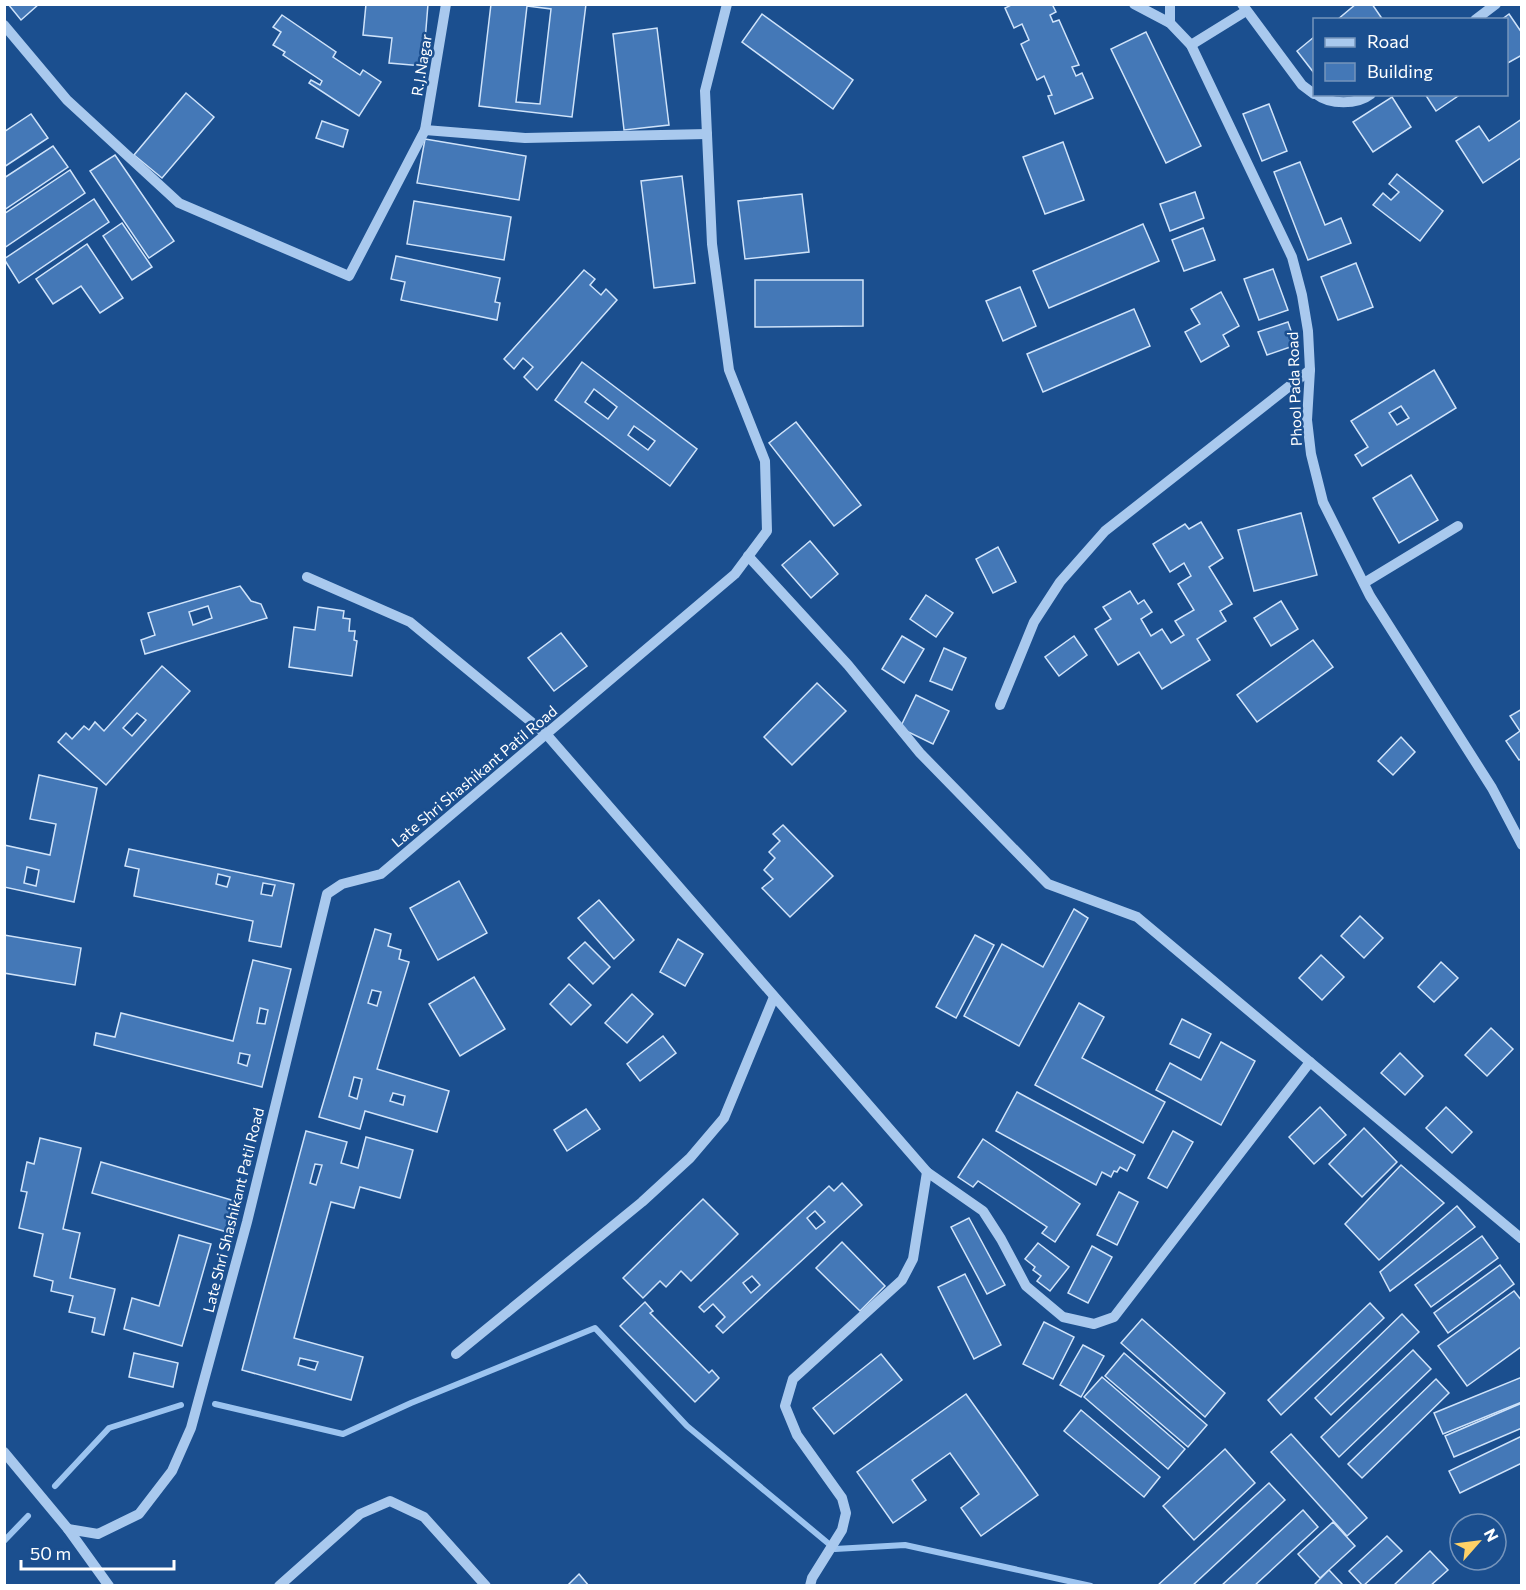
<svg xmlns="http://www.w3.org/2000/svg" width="1526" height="1590" font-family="Commissioner,sans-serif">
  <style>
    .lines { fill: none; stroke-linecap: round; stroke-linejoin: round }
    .stream { stroke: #9cc4f0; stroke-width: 6 }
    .building { fill: #4478b7; stroke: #cfe3fa; stroke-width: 1.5; fill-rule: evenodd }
    .minor { stroke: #a9c9ee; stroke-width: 10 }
    .labels { text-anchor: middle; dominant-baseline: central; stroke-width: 5; stroke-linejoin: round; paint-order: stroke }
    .street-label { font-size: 15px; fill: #fff; stroke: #1b4f8f }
  </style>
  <rect width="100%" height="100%" fill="#1b4f8f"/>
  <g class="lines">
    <g class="stream">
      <path d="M215,1404L343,1434L411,1403L595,1328L687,1426L835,1549L905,1545L1091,1586"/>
      <path d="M55,1486L109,1428L181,1405"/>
      <path d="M4,1541L28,1516"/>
    </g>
  </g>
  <g class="building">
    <path d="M8,4H39L21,20Z"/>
    <path d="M366,4H428L423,66L389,63L392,38L363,35Z"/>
    <path d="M491,4H586L572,117L479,106ZM527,6L551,9L540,104L516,102Z"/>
    <path d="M1013,4H1052L1056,12L1050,15L1053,22L1059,20L1079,65L1072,67L1076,76L1082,73L1093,98L1055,114L1048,96L1052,95L1044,76L1037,80L1021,44L1029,40L1022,24L1014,28L1005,8Z"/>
    <path d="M1356,4H1372L1383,20H1337Z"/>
    <path d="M762,14L853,80L833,109L742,42Z"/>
    <path d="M1509,14L1522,33V55L1506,64V20H1501Z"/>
    <path d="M282,15L336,52L333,57L360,75L363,70L381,82L359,116L309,83L311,80L320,85L322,81L283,55L285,52L273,45L281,32L273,27Z"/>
    <path d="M657,28L669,125L624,130L613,34Z"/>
    <path d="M1146,32L1201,146L1166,163L1111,49Z"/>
    <path d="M1314,37V73L1297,51Z"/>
    <path d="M186,93L214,117L162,178L134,155Z"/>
    <path d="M1425,94H1461L1436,111Z"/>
    <path d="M1392,97L1411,127L1373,152L1353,122Z"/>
    <path d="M1269,104L1287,151L1262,161L1243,114Z"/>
    <path d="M31,114L48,138L4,167V132Z"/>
    <path d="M1522,119V157L1483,183L1456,141L1479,126L1489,141Z"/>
    <path d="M322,121L348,130L343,147L316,138Z"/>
    <path d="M425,139L526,156L519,200L417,183Z"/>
    <path d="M1063,142L1084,200L1045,214L1023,157Z"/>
    <path d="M53,146L68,167L4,210V178Z"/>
    <path d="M115,155L174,241L149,258L90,171Z"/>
    <path d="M1300,162L1325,225L1341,218L1351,243L1308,260L1274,172Z"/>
    <path d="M70,170L85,193L4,248V214Z"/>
    <path d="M1397,174L1443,211L1420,241L1373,205L1383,193L1391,200L1399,192L1389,184Z"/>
    <path d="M682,176L695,283L654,288L641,181Z"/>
    <path d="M1195,192L1204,218L1170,231L1160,204Z"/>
    <path d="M802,194L809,252L745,259L738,201Z"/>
    <path d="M94,199L109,222L19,283L4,259Z"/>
    <path d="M414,201L511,217L504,260L407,244Z"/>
    <path d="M122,223L152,267L132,280L103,236Z"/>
    <path d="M1143,224L1159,261L1049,308L1033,271Z"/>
    <path d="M1203,228L1215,260L1184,271L1172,240Z"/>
    <path d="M87,244L123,298L100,313L81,286L53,304L36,279Z"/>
    <path d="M396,256L500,278L495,302L500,303L497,320L401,300L405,282L391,279Z"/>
    <path d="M1356,263L1373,307L1338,320L1321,277Z"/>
    <path d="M1273,269L1288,310L1259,320L1244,279Z"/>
    <path d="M584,270L595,279L590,285L601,295L606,289L617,300L537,390L524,377L533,367L523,358L514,369L504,359Z"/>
    <path d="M755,280H863V326L755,327Z"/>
    <path d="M1020,287L1036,326L1003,341L986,301Z"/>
    <path d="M1221,292L1239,326L1223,335L1229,346L1201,362L1185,332L1200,324L1191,309Z"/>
    <path d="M1134,309L1150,346L1043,392L1027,354Z"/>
    <path d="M1288,322L1296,345L1267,355L1258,332Z"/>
    <path d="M582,362L697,449L670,486L555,400ZM594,389L617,407L608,419L585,402ZM634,426L655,441L648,450L628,435Z"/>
    <path d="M1434,370L1456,408L1362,466L1355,455L1368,447L1351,421ZM1401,406L1409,418L1397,425L1389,413Z"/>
    <path d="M796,422L861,505L834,526L769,443Z"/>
    <path d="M1411,475L1438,520L1399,543L1373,498Z"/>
    <path d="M1301,513L1317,575L1254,591L1238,530Z"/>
    <path d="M1201,522L1223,558L1209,567L1232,604L1220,611L1226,621L1197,639L1210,660L1162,689L1139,652L1118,665L1095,629L1111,619L1103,607L1130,591L1138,604L1144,600L1152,612L1141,619L1151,636L1162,629L1171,643L1184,635L1175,621L1194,610L1178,584L1191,576L1184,563L1170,572L1153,544L1185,524L1189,529Z"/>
    <path d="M810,541L838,574L811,598L782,565Z"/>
    <path d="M998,547L1016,582L993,593L976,559Z"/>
    <path d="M240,586L251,601L261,604L267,618L145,654L141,640L155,635L148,613ZM208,606L212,618L193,625L189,612Z"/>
    <path d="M926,595L953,613L936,637L910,619Z"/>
    <path d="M1281,601L1298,629L1271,646L1254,618Z"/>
    <path d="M318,607L344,611L343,618L350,619L349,631H355L354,640L357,641L352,676L289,667L294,627L315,630Z"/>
    <path d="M561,633L587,666L554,691L528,658Z"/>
    <path d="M902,636L924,649L904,683L882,669Z"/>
    <path d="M1074,636L1087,655L1059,676L1045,657Z"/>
    <path d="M1313,640L1333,667L1257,722L1237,695Z"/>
    <path d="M944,648L966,658L952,690L930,681Z"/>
    <path d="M162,666L190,691L106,785L58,742L66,733L72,739L84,726L89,730L95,722L104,731ZM137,713L146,720L132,736L123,728Z"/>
    <path d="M817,683L846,711L792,765L764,737Z"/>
    <path d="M916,695L949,711L933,744L900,728Z"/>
    <path d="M1522,709V758L1519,760L1506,741L1520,731L1510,716Z"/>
    <path d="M1401,737L1415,752L1393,775L1378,761Z"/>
    <path d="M39,775L97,788L74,902L4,887V845L50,855L56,824L30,819ZM27,867L39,870L36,886L24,883Z"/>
    <path d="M783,825L833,876L790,917L762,888L773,879L764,870L775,858L769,852L780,841L773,834Z"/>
    <path d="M129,849L294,884L281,947L249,941L253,921L134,896L139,869L125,866ZM218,874L230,877L227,887L216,884ZM263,883L275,885L272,896L261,894Z"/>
    <path d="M459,881L487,933L438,960L410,908Z"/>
    <path d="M599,900L634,940L614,959L578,918Z"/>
    <path d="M1074,909L1088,918L1019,1046L964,1016L1002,944L1043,967Z"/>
    <path d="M1360,916L1383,938L1364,958L1341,936Z"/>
    <path d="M375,929L391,934L388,946L401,950L399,959L409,962L377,1069L449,1091L437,1132L365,1111L360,1129L319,1117ZM372,990L381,992L377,1006L368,1003ZM354,1077L362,1079L357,1099L349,1096ZM393,1093L405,1096L403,1105L390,1101Z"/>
    <path d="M4,935L81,948L75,985L4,973Z"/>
    <path d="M975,935L994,945L956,1018L936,1007Z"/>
    <path d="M678,939L703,954L685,986L660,972Z"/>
    <path d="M585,942L610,967L593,984L568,958Z"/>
    <path d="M1321,955L1344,977L1322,1000L1299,978Z"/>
    <path d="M253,960L291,969L262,1087L94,1045L96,1033L115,1037L121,1013L233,1041ZM260,1008L268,1010L265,1024L257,1023ZM240,1053L250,1055L247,1066L238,1063Z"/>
    <path d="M1441,962L1458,978L1434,1002L1418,987Z"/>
    <path d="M474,977L505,1029L460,1056L429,1004Z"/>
    <path d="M569,984L591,1005L571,1025L550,1004Z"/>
    <path d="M632,994L653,1014L627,1043L605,1023Z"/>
    <path d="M1079,1003L1104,1017L1082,1058L1165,1102L1143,1143L1035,1085Z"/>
    <path d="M1182,1019L1211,1034L1199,1058L1170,1044Z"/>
    <path d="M1491,1028L1513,1049L1487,1076L1465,1055Z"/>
    <path d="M663,1036L676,1053L640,1081L627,1064Z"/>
    <path d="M1221,1042L1255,1061L1221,1125L1156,1090L1170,1063L1201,1080Z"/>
    <path d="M1400,1053L1423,1076L1405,1095L1381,1073Z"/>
    <path d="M1017,1092L1135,1155L1127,1171L1120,1167L1117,1172L1114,1171L1111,1177L1102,1172L1096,1185L996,1131Z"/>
    <path d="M1320,1107L1346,1135L1314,1164L1289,1137Z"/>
    <path d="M1446,1107L1472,1132L1452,1153L1426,1128Z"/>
    <path d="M586,1109L600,1129L567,1151L554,1130Z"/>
    <path d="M1364,1128L1397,1162L1362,1197L1329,1164Z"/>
    <path d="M306,1131L347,1142L341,1163L358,1168L366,1137L413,1150L400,1198L360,1187L354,1208L331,1202L294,1338L363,1357L351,1400L242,1370ZM315,1164L322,1165L316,1185L310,1183ZM300,1358L318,1362L315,1370L298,1365Z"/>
    <path d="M1173,1131L1193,1142L1167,1188L1148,1178Z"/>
    <path d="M40,1138L81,1148L63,1229L80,1233L70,1278L115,1289L104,1335L92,1332L95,1318L69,1312L73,1296L51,1291L53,1281L34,1276L43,1234L19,1228L27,1192L21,1191L27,1162L34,1164Z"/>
    <path d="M983,1139L1080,1204L1055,1242L1042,1233L1047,1227L978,1181L973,1187L958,1177Z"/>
    <path d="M101,1162L235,1201L227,1232L92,1193Z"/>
    <path d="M1401,1165L1444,1203L1379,1260L1345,1224Z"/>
    <path d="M842,1183L862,1205L723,1333L716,1326L725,1317L713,1304L704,1312L699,1307L829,1186L834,1191ZM815,1211L825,1222L816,1229L807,1218ZM752,1276L760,1285L751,1293L743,1283Z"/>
    <path d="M1119,1192L1138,1202L1117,1245L1097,1235Z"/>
    <path d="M703,1199L738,1234L691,1281L681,1271L666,1287L660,1281L643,1298L623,1278Z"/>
    <path d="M1457,1206L1475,1227L1390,1291L1380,1272Z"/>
    <path d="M969,1218L1005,1285L987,1294L951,1227Z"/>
    <path d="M179,1235L211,1244L182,1346L124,1329L132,1298L159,1306Z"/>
    <path d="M1482,1236L1498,1258L1431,1307L1415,1285Z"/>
    <path d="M842,1242L885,1286L860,1311L816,1268Z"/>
    <path d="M1038,1243L1069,1267L1050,1291L1037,1281L1041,1276L1033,1270L1035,1267L1025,1259Z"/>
    <path d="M1092,1246L1112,1257L1088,1303L1068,1293Z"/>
    <path d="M1500,1265L1514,1284L1448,1333L1434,1313Z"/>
    <path d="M965,1274L1001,1345L974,1359L938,1287Z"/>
    <path d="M1514,1291L1522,1301V1346L1467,1386L1438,1346Z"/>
    <path d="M645,1302L653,1311L650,1313L709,1373L712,1370L719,1378L695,1402L620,1326Z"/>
    <path d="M1370,1303L1384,1318L1281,1415L1268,1400Z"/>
    <path d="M1402,1314L1419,1332L1331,1415L1315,1398Z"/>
    <path d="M1142,1319L1225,1393L1205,1417L1121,1343Z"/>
    <path d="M1044,1322L1074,1337L1053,1379L1023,1364Z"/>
    <path d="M1083,1345L1104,1356L1081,1397L1060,1385Z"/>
    <path d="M1413,1350L1431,1369L1339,1457L1321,1437Z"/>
    <path d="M134,1353L178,1363L173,1387L129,1377Z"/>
    <path d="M1124,1353L1207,1425L1188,1447L1105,1376Z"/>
    <path d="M881,1354L902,1380L834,1434L813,1408Z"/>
    <path d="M1102,1377L1185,1449L1168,1469L1084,1397Z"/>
    <path d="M1522,1377V1402L1443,1434L1434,1413Z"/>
    <path d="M1436,1379L1449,1393L1362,1478L1348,1464Z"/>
    <path d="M966,1394L1038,1495L981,1536L961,1508L979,1494L950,1453L912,1480L926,1500L893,1523L857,1472Z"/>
    <path d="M1522,1403V1428L1454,1457L1445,1436Z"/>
    <path d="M1081,1410L1160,1477L1144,1497L1064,1431Z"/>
    <path d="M1291,1434L1367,1518L1347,1536L1271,1452Z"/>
    <path d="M1522,1436V1463L1460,1493L1449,1471Z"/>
    <path d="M1225,1449L1255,1483L1194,1540L1163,1506Z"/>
    <path d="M1269,1483L1285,1500L1192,1586H1157Z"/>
    <path d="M1303,1510L1318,1527L1254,1586H1221Z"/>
    <path d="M1333,1522L1355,1546L1320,1578L1298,1554Z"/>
    <path d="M1387,1536L1402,1551L1363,1586L1349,1571Z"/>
    <path d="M1430,1551L1448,1570L1430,1586H1393Z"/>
    <path d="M1329,1570L1342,1584L1341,1586H1313Z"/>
    <path d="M579,1574L589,1586H567Z"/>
  </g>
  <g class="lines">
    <g class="minor">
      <path d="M1134,4L1170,23L1191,45L1292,257L1302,295L1308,331L1310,370L1307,420L1311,454L1323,502L1370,596L1492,788L1522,845"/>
      <path d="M1170,4V23"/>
      <path d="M1242,4L1302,85L1314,94"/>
      <path d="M1475,20L1496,4"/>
      <path d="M4,25L67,100L179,203L349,276L425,130L446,4"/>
      <path d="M1191,45L1246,11"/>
      <path d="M1316,94C1330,105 1357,105 1371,94"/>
      <path d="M425,130L525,138L707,134"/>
      <path d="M748,556L848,665L920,753L1048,884L1137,917L1310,1062"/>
      <path d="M307,577L410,622L547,735L927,1172L983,1211L1001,1239L1026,1286L1063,1317L1094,1324L1114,1317L1310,1062L1522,1239"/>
      <path d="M1364,583L1458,526"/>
      <path d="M1000,705L1034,622L1060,582L1105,531L1310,370"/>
      <path d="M456,1354L642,1202L690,1158L724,1118L774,997"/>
      <path d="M4,1452L68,1529L109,1586"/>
      <path d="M68,1529L98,1534L139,1514L172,1471L191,1428L247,1222L327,894L342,884L381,874L735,574L767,531L765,461L729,370L712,244L705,91L727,4"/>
      <path d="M279,1586L360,1514L390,1501L424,1517L486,1586"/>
      <path d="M810,1586L812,1578L842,1530L846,1513L842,1498L797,1435L785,1406L793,1379L902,1280L913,1259L927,1172"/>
    </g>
  </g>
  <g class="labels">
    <g class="street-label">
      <text transform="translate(421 65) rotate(-81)">R.J.Nagar</text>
      <text transform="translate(1294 389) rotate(-92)">Phool Pada Road</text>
      <text transform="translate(474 776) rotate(-40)">Late Shri Shashikant Patil Road</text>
      <text transform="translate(233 1210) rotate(-76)">Late Shri Shashikant Patil Road</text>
    </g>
  </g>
  <rect width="1526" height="1590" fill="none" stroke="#ffffff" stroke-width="12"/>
  <rect x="1313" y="18" width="195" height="78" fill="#1b4f8f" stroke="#7695bc" stroke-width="1.5"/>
  <rect x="1325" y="38" width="30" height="9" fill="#a9c9ee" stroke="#7695bc" stroke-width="1.5"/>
  <text x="1367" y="48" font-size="18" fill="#ffffff">Road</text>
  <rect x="1325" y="63" width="30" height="18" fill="#4478b7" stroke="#7695bc" stroke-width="1.5"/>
  <text x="1367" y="78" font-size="18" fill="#ffffff">Building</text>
  <g transform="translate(1478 1542) rotate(62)"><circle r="28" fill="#1b4f8f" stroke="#7695bc" stroke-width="1.5"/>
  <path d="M0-4.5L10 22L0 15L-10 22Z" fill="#ffd166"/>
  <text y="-9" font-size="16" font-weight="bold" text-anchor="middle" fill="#ffffff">N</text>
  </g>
  <path d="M21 1560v9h153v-9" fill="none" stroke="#ffffff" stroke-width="3"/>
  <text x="30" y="1560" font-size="18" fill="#ffffff" stroke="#1b4f8f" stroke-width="4.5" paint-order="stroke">50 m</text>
</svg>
